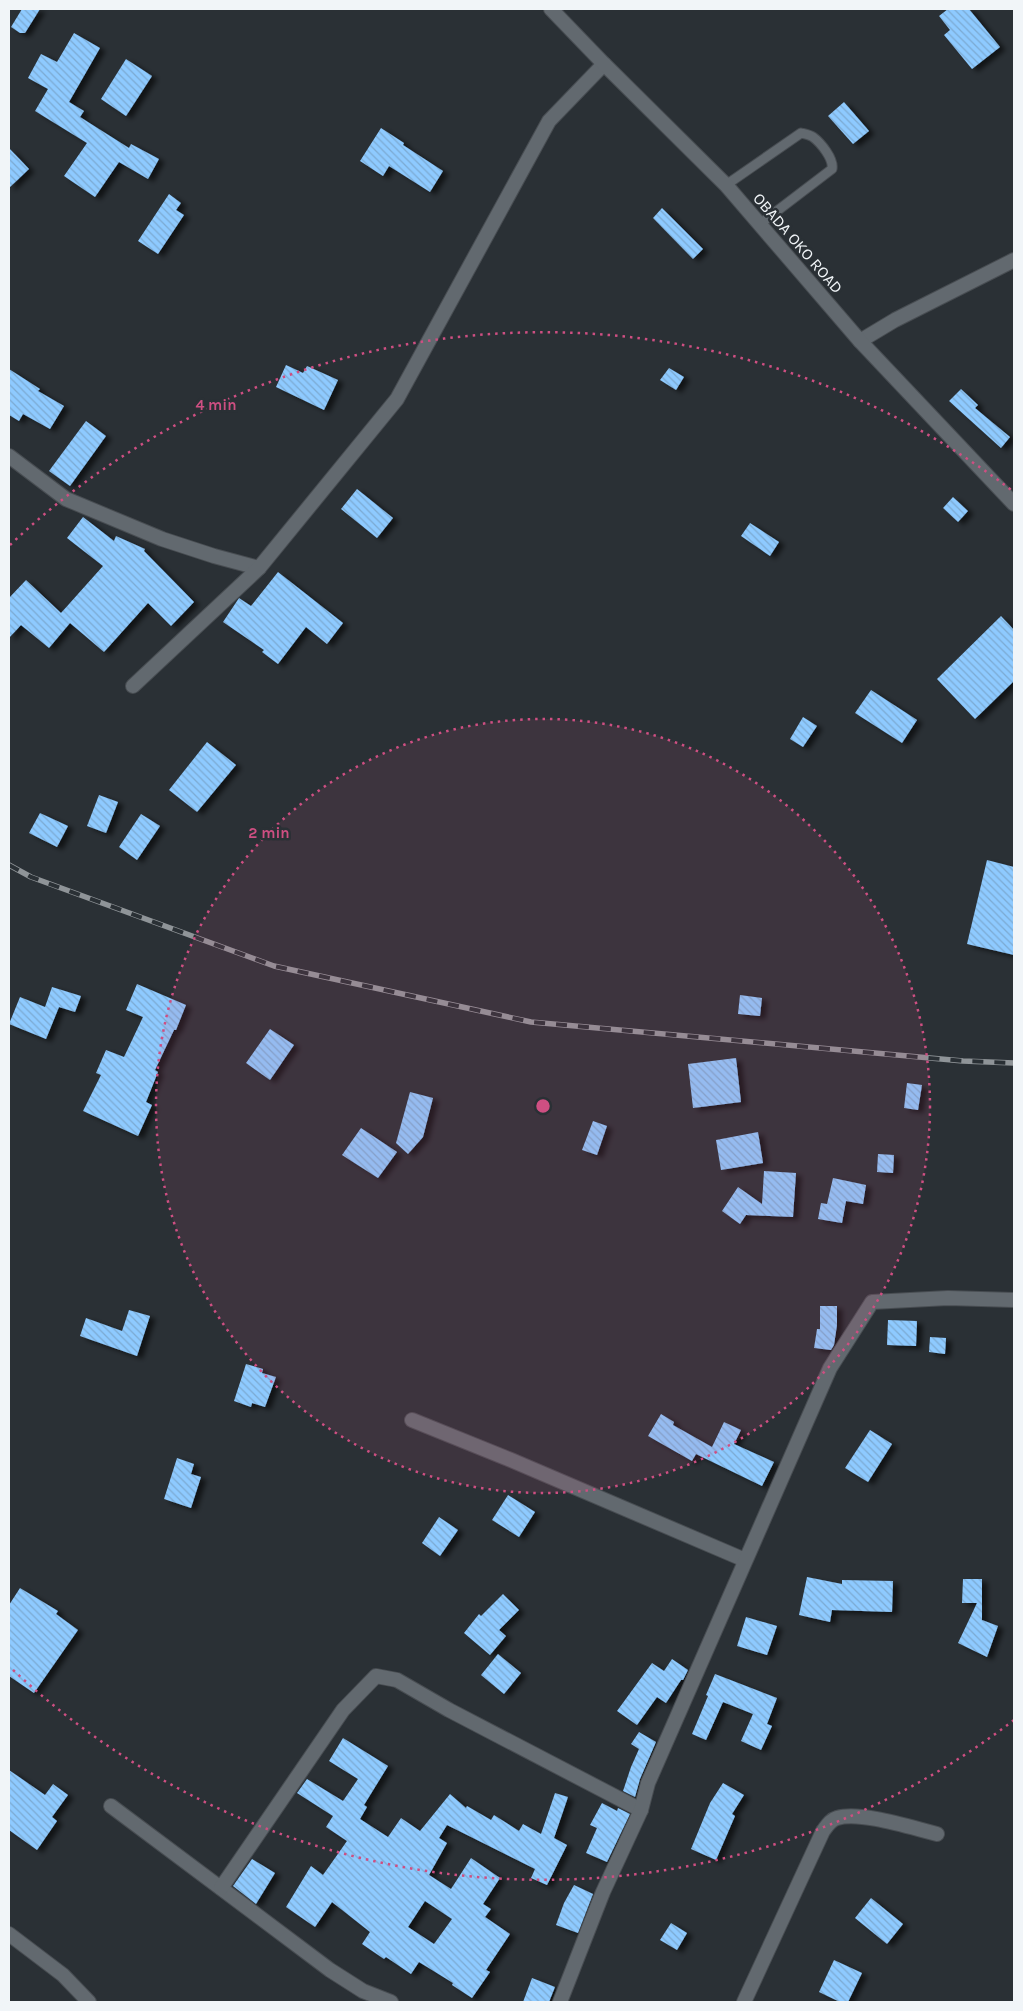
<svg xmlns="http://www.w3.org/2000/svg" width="1023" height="2011" font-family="Karla,sans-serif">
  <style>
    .building { fill: url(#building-back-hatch); fill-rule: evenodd; filter: url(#shadow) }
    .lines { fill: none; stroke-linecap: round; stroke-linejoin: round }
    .service-casing { stroke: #484d52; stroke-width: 11 }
    .minor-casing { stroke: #484d52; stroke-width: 16 }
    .secondary-casing { stroke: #484d52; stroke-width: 16 }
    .service { stroke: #62696f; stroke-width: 9 }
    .minor { stroke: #62696f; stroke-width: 14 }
    .secondary { stroke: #62696f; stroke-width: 14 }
    .rail-casing { stroke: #8f9498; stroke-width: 5.5 }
    .rail { stroke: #2a3035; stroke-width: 4; stroke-dasharray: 11; stroke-linecap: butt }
    .ring { fill: none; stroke: #ce4f82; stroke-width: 2.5; stroke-dasharray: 2.5 5 }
    .labels { text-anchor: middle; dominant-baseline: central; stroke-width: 5; stroke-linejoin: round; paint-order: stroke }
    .street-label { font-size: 16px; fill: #f1f5f8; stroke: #2a3035 }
    .centre { fill: #ce4f82; stroke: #2a3035; stroke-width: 2.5 }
    .ring-label { font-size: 15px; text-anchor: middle; font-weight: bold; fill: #ce4f82; stroke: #2a3035; stroke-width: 5; stroke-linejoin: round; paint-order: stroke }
  </style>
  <defs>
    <pattern id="building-back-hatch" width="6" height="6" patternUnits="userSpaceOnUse" patternTransform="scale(1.25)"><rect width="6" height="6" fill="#8ecaff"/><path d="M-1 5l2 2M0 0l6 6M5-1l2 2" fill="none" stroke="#7caad2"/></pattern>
    <filter id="shadow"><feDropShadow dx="5.5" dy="3" stdDeviation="2.5" flood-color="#0009"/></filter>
  </defs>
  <rect width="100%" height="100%" fill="#2a3035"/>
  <g class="building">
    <path d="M22,9H40L25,33H20L11,27Z"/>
    <path d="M948,9H969L1000,47L972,69L944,35L950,30L939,16Z"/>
    <path d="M74,33L100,48L69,102L84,111L80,117L129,148L131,144L159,159L148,179L119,162L95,197L64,176L87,143L35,111L48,89L28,78L41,54L57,62Z"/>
    <path d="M126,59L152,76L126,116L101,99Z"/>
    <path d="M844,102L869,131L853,144L828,116Z"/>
    <path d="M381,128L404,143L403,145L443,171L430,192L389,166L383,176L360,161Z"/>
    <path d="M9,148L29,169L9,188Z"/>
    <path d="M169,194L181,203L176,210L184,215L158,254L138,241Z"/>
    <path d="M662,208L703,249L693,259L653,218Z"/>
    <path d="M286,365L303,373L307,366L338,380L324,410L276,387Z"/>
    <path d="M669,368L684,377L676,390L660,380Z"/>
    <path d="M9,369L40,389L38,391L64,406L50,429L23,414L19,421L9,415Z"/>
    <path d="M961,389L978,405L975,408L1010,437L1001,448L949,401Z"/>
    <path d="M86,421L106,436L70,486L49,471Z"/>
    <path d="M357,489L393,518L377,538L341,509Z"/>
    <path d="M953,497L968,511L958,522L943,508Z"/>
    <path d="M83,517L114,541L116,536L145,549L144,551L194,602L171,626L148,603L104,652L70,623L49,648L21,625L9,638V598L26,580L61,613L103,566L67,538Z"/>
    <path d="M750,523L779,542L770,556L741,536Z"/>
    <path d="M278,572L343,623L327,644L306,627L278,664L262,652L264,650L223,622L239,598L251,606Z"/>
    <path d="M1001,616L1014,630V681L975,719L937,679Z"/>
    <path d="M871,690L917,720L902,743L855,713Z"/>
    <path d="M803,717L817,726L803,747L790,739Z"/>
    <path d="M207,742L236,765L197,812L169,790Z"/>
    <path d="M99,795L118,802L106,833L87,826Z"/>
    <path d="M40,813L68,826L57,847L29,833Z"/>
    <path d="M141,814L160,826L137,860L119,847Z"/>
    <path d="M987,860L1014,867V955L967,944Z"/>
    <path d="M137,984L186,1005L176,1030H174L155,1070L158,1072L146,1102L152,1105L138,1136L83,1111L101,1075L96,1073L106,1050L124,1057L143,1017L126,1010Z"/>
    <path d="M52,987L81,996L75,1012L59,1007L46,1039L9,1024L20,997L45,1007Z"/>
    <path d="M740,995L762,998L760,1016L738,1014Z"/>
    <path d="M270,1029L294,1045L270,1080L246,1063Z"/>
    <path d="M736,1058L741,1102L693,1108L688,1064Z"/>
    <path d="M907,1083L922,1085L918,1110L904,1108Z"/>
    <path d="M410,1092L433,1098L423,1137L408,1154L396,1143Z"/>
    <path d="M593,1121L607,1126L597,1155L582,1150Z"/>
    <path d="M361,1128L397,1152L378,1178L342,1155Z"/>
    <path d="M758,1132L763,1163L721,1170L716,1140Z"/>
    <path d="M878,1154L894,1155L893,1173L877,1172Z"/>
    <path d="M764,1171L796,1173L793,1217L746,1215L740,1224L722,1211L738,1187L762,1204Z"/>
    <path d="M833,1178L866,1185L863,1204L846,1201L842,1223L818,1219L821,1203L827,1204Z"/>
    <path d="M820,1306H837V1325L834,1345L831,1350L814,1348L817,1329H820Z"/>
    <path d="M129,1310L150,1316L137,1356L80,1336L86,1318L122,1331Z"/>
    <path d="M888,1320L917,1321L916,1346L887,1345Z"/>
    <path d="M930,1337L946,1338L945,1354L929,1352Z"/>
    <path d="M246,1364L263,1369L262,1373L276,1377L265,1407L252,1403L251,1407L234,1401Z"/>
    <path d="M661,1414L674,1422L673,1425L712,1447L724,1422L741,1430L734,1444L774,1462L762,1486L696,1454L692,1461L648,1436Z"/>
    <path d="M870,1430L892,1444L868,1482L845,1468Z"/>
    <path d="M177,1458L194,1464L191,1474L201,1477L191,1508L164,1499Z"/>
    <path d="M508,1495L535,1512L519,1537L492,1520Z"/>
    <path d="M439,1517L458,1530L440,1556L422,1543Z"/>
    <path d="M807,1577L842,1584V1580L893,1581L892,1612L832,1610L830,1622L799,1615Z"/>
    <path d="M963,1579H982V1620L998,1626L987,1657L958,1643L977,1603H962Z"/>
    <path d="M20,1588L58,1611L56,1614L78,1630L34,1693L9,1676V1605Z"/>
    <path d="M503,1594L519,1610L499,1630L506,1636L490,1655L464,1633L479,1614L481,1616Z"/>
    <path d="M746,1617L777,1626L767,1655L737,1646Z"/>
    <path d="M498,1654L521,1673L504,1694L481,1675Z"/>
    <path d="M672,1659L688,1670L683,1680H681L666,1703L657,1697L637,1725L617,1711L652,1663L664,1671Z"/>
    <path d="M715,1674L777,1698L767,1724L772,1726L761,1750L741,1741L753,1714L723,1702L706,1740L692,1734L708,1696L706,1695Z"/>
    <path d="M639,1732L656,1742L640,1779L635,1797L623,1791L631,1767L639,1749L631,1744Z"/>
    <path d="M343,1738L388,1766L364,1805L367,1807L360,1819L388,1837L401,1818L420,1831L450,1794L466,1808L467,1806L491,1820L494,1815L519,1831L523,1824L541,1834L555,1793L568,1797L554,1838L567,1845L547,1885L531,1878L535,1869L447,1825L439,1838L447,1843L429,1875L451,1889L471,1858L500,1878L483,1904L491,1909L485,1917L510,1934L486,1970L490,1972L472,1998L452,1985L453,1983L419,1962L411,1974L386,1957L384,1959L362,1944L370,1932L332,1902L315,1927L286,1907L311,1866L323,1875L347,1841L326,1827L333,1816L297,1793L307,1779L343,1801L358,1779L329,1761ZM425,1901L452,1919L434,1944L408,1927Z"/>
    <path d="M9,1770L45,1795L53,1784L68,1795L52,1817L57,1821L37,1850L9,1830Z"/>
    <path d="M723,1783L744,1795L732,1814L735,1816L716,1860L691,1849L710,1803Z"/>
    <path d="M602,1803L617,1811L618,1808L630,1814L607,1862L586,1853L597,1828L590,1825Z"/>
    <path d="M252,1859L275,1873L256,1904L233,1886Z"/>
    <path d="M574,1885L593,1894L578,1933L556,1925L564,1903Z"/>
    <path d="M871,1898L903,1924L887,1944L855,1918Z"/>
    <path d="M671,1923L687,1933L677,1950L660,1940Z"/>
    <path d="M834,1960L862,1973L848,2002H840L819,1992Z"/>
    <path d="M532,1978L555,1987L549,2002H523Z"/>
  </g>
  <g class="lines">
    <defs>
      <path id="service" d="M726,185L801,133C805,134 810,135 813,137C821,143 834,159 832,169L760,224"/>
      <g id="minor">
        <path d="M860,341L895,320L1014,260"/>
        <path d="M9,456L66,499L162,539L214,556L259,568"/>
        <path d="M133,686L259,568L397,399L549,121L604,64"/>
        <path d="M412,1420L511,1460L745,1560"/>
        <path d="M111,1806L330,1970L363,1991L391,2002"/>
        <path d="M221,1888L343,1710L376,1676L397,1680L449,1710L641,1810"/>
        <path d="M9,1934L63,1975L89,2002"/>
        <path d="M560,2002L603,1892L641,1810L648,1783L830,1368L872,1302L948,1298L1014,1300"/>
        <path d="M744,2002L823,1831C827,1826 830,1820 837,1818C861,1811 912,1828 937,1834"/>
      </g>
      <path id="secondary" d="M551,9L604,64L726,185L860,341L1014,504"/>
    </defs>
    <use href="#service" class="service-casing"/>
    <use href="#minor" class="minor-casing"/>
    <use href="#secondary" class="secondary-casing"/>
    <use href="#service" class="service"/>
    <use href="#minor" class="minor"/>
    <use href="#secondary" class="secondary"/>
    <defs>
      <path id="rail" d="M9,865L31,877L274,966L531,1022L963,1061L1014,1063"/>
    </defs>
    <use href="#rail" class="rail-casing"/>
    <use href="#rail" class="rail"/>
  </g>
  <circle cx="543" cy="1106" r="387" fill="#ce4f82" fill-opacity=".12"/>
  <g class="ring">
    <circle cx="543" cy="1106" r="387"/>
    <path d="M1014 1720A774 774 0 0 1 10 1667M10 545A774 774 0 0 1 1014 492"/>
  </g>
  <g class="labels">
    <g class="street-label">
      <text transform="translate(798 243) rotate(49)">OBADA OKO ROAD</text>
    </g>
  </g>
  <circle cx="543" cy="1106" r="8" class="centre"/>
  <g class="ring-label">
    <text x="216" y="410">4 min</text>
    <text x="269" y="838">2 min</text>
  </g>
  <rect width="1023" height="2011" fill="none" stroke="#f1f5f8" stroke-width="20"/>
</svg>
